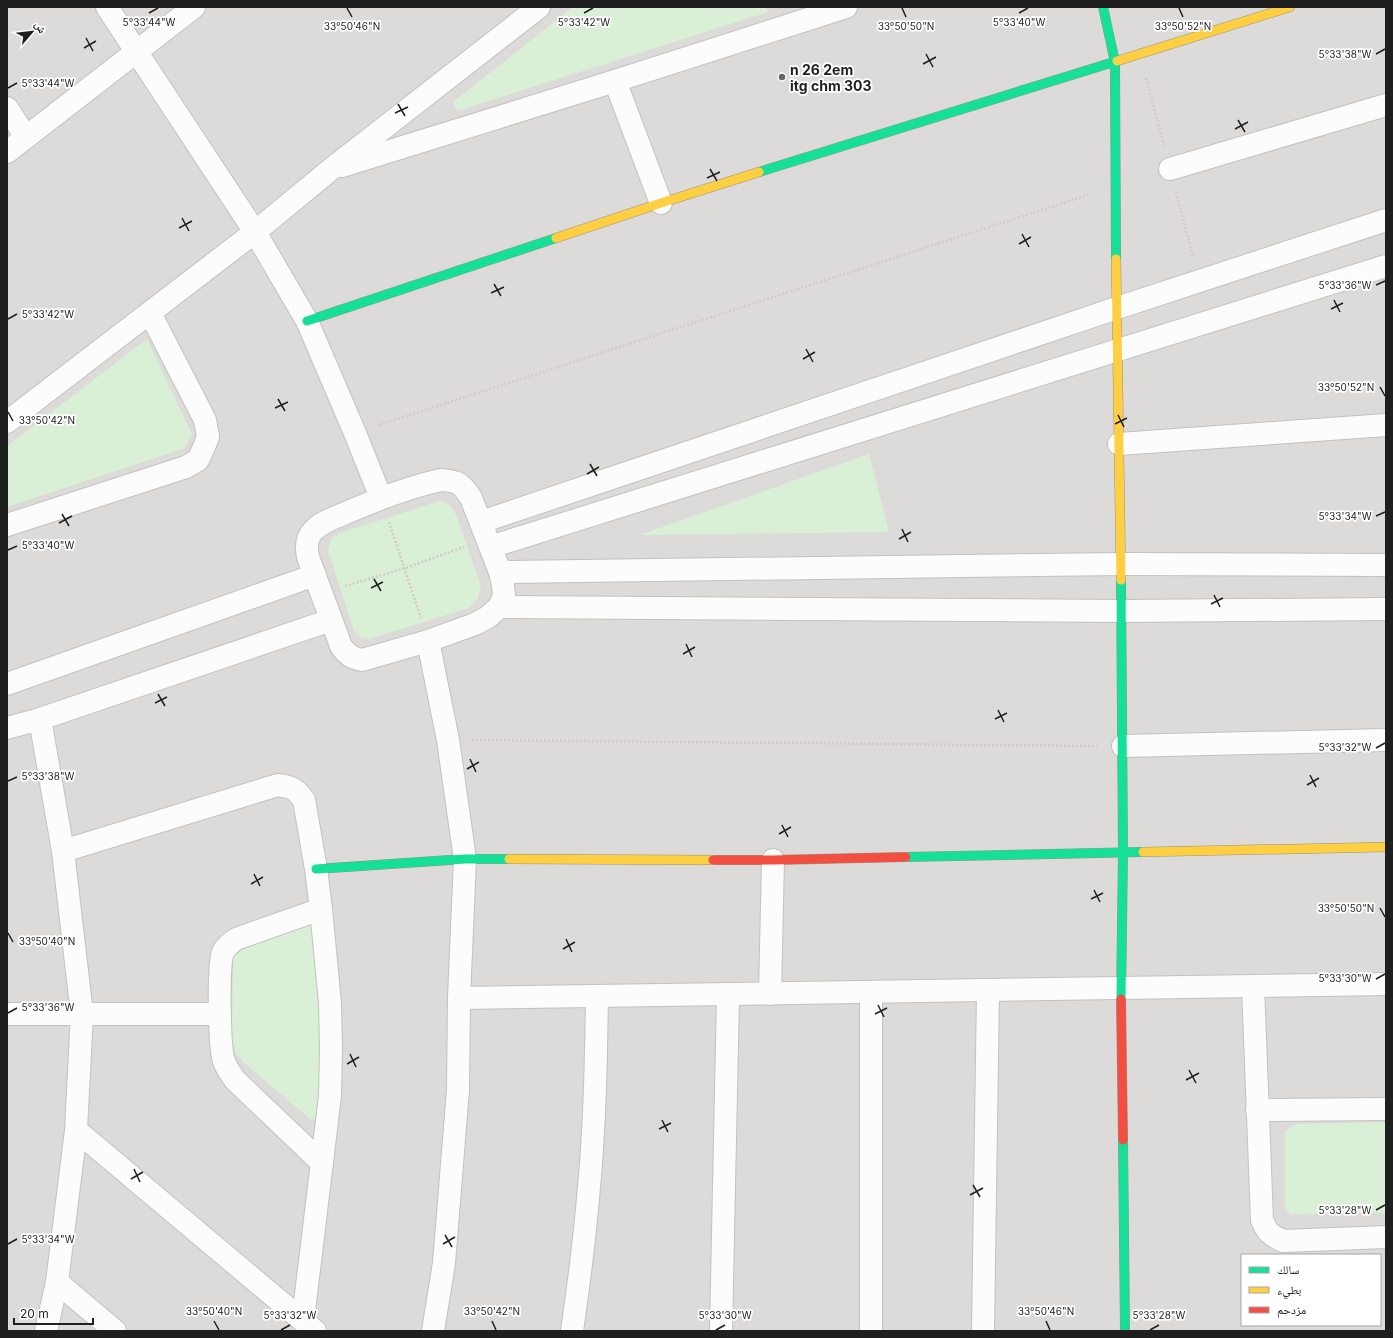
<svg xmlns="http://www.w3.org/2000/svg" width="1393" height="1338" font-family="Inter,'Noto Naskh Arabic',sans-serif">
  <style>
    .residential { fill: #dcdbd9; fill-rule: evenodd }
    .park { fill: #d9f0d7 }
    .lines { fill: none; stroke-linecap: round; stroke-linejoin: round }
    .street-casing { stroke: #c3c2c0; stroke-width: 24 }
    .fast-casing { stroke: #949582; stroke-width: 10 }
    .slow-casing { stroke: #949582; stroke-width: 10 }
    .jam-casing { stroke: #949582; stroke-width: 10 }
    .path { stroke: #d5c9c8; stroke-width: 2.5; stroke-dasharray: 2 2; stroke-linecap: butt }
    .street { stroke: #fcfcfc; stroke-width: 22 }
    .fast { stroke: #16e098; stroke-width: 9 }
    .slow { stroke: #ffcf43; stroke-width: 9 }
    .jam { stroke: #f24e42; stroke-width: 9 }
    .ticks { fill: none; stroke: #1f1f1f; stroke-width: 1.5 }
    .poi-dot { fill: #676665; stroke: #fff; stroke-width: 1.5 }
    .labels { text-anchor: middle; dominant-baseline: central; stroke-width: 3.5; stroke-linejoin: round; paint-order: stroke }
    .poi-label { font-size: 14px; font-weight: bold; fill: #1f1f1f; stroke: #fff; text-anchor: start }
    .ticks-label { font-size: 10px; text-anchor: middle; fill: #1f1f1f; stroke: #fff; stroke-width: 3.5; stroke-linejoin: round; paint-order: stroke }
  </style>
  <rect width="100%" height="100%" fill="#edebe8"/>
  <path class="residential" d="M7,7H1386V1331H7ZM1242,1255H1380V1325H1242Z"/>
  <g class="park">
    <path d="M573,7H765L768,12L457,111L453,102Z"/>
    <path d="M147,339L192,434L185,448L7,507V446Z"/>
    <path d="M869,454L889,532L640,535Z"/>
    <path d="M440,501C449,502 452,508 456,515L481,586L477,600L469,608L369,639L360,637L354,631L328,550L331,539L340,533Z"/>
    <path d="M313,922L316,934L322,1109L321,1115L315,1120L310,1119L243,1062L235,1052L232,1042L233,951Z"/>
    <path d="M1386,1122V1213L1290,1214L1285,1207V1132L1295,1124Z"/>
  </g>
  <g class="lines">
    <defs>
      <g id="street">
        <path d="M107,7L255,232L307,321L355,433L381,498"/>
        <path d="M615,81L661,203"/>
        <path d="M7,108L26,137"/>
        <path d="M7,152L194,7"/>
        <path d="M342,166L615,81L846,7"/>
        <path d="M1170,169L1386,105"/>
        <path d="M7,422L255,232L330,170L539,7"/>
        <path d="M1119,444L1386,425"/>
        <path d="M441,480C458,481 462,484 471,498L500,572L503,585L504,596L499,607L488,617L475,624L428,641L362,660C352,658 347,655 341,646L308,557C306,547 306,538 313,531C322,521 337,517 348,512C378,499 409,487 441,480Z"/>
        <path d="M481,522L1117,308L1386,220"/>
        <path d="M7,525L186,467L198,460L204,447L208,437L205,420L150,313"/>
        <path d="M490,547L1386,266"/>
        <path d="M500,572L1122,564L1386,565"/>
        <path d="M499,607L1122,611L1386,609"/>
        <path d="M428,641L448,740L465,859L459,998L458,1090L444,1263L433,1331"/>
        <path d="M7,684L315,575"/>
        <path d="M40,719L63,851L82,1014L76,1130L57,1282L46,1331"/>
        <path d="M7,728L40,719L331,620"/>
        <path d="M1123,746L1386,740"/>
        <path d="M63,851L278,785C292,787 296,789 304,800L316,869L321,909L330,1003L331,1048L330,1096L303,1319"/>
        <path d="M321,909L236,939C231,943 226,946 223,952C218,964 219,1048 224,1061C226,1068 231,1074 235,1080L322,1163"/>
        <path d="M1253,986L1262,1220C1267,1232 1270,1235 1283,1241L1386,1237"/>
        <path d="M871,992V1331"/>
        <path d="M770,994L773,860"/>
        <path d="M459,998L1386,984"/>
        <path d="M7,1014H220"/>
        <path d="M1257,1110L1386,1109"/>
        <path d="M76,1130L315,1331"/>
        <path d="M57,1282L115,1331"/>
        <path d="M572,1331C579,1283 585,1235 589,1187C595,1123 596,1060 597,996"/>
        <path d="M721,1331L728,995"/>
        <path d="M983,1331L988,990"/>
      </g>
      <g id="fast">
        <path d="M1103,7L1115,62L1116,259"/>
        <path d="M759,172L1117,61"/>
        <path d="M307,321L556,238"/>
        <path d="M906,857L1143,852"/>
        <path d="M316,869L465,859H509"/>
        <path d="M1121,999L1123,852L1121,580"/>
        <path d="M1123,1140L1125,1331"/>
      </g>
      <g id="slow">
        <path d="M1117,61L1290,7"/>
        <path d="M556,238L661,203L759,172"/>
        <path d="M1116,259L1121,580"/>
        <path d="M1143,852L1386,847"/>
        <path d="M509,859L713,860"/>
      </g>
      <g id="jam">
        <path d="M713,860H773L906,857"/>
        <path d="M1121,999L1123,1140"/>
      </g>
    </defs>
    <use href="#street" class="street-casing"/>
    <use href="#fast" class="fast-casing"/>
    <use href="#slow" class="slow-casing"/>
    <use href="#jam" class="jam-casing"/>
    <g class="path">
      <path d="M1146,78L1164,145"/>
      <path d="M1176,192L1193,257"/>
      <path d="M379,425L1091,194"/>
      <path d="M389,522L421,618"/>
      <path d="M345,586L405,568L464,547"/>
      <path d="M472,740L1097,746"/>
    </g>
    <use href="#street" class="street"/>
    <use href="#fast" class="fast"/>
    <use href="#slow" class="slow"/>
    <use href="#jam" class="jam"/>
  </g>
  <path class="ticks" d="M347,8L352,17M902,8L906,17M1179,8L1183,17M149,13L158,8M584,13L593,8M1019,13L1028,8M86,38L93,51M84,48L96,41M926,54L933,67M1376,54L1385,49M923,64L936,57M8,88L17,83M398,104L405,116M395,113L408,107M1238,120L1245,132M1235,129L1248,122M710,169L717,181M707,178L720,172M182,218L189,231M179,228L192,221M1022,234L1029,247M1019,244L1031,237M494,284L501,296M1376,285L1385,281M491,293L504,287M1334,300L1340,312M1331,309L1343,303M8,319L17,314M806,349L813,362M803,359L815,352M1380,387L1385,396M278,399L285,411M275,408L288,402M8,412L13,421M1118,415L1124,427M1115,424L1127,418M590,464L597,476M587,474L599,467M62,514L69,526M1376,516L1385,512M59,523L72,516M902,529L908,542M899,539L911,532M8,550L17,546M374,579L381,591M371,588L383,582M1214,595L1220,607M1211,604L1223,598M686,644L692,657M683,654L695,647M158,694L165,706M155,703L167,697M998,710L1004,722M995,719L1007,713M1376,748L1385,743M470,759L476,772M467,769L479,762M1310,775L1316,787M8,781L17,777M1307,785L1319,778M782,825L788,837M779,834L791,827M254,874L260,886M251,884L263,877M1094,890L1100,902M1091,899L1103,893M1380,908L1385,917M8,933L13,942M566,939L572,952M563,949L575,942M1376,979L1385,974M878,1005L884,1017M8,1013L17,1008M875,1014L887,1008M350,1054L356,1067M347,1064L359,1057M1189,1070L1196,1083M1186,1080L1199,1073M662,1120L668,1132M659,1129L671,1123M134,1169L140,1182M131,1179L143,1172M973,1185L980,1197M970,1195L983,1188M1376,1210L1385,1205M445,1235L452,1247M8,1244L17,1239M443,1244L455,1237M214,1321L219,1330M492,1321L496,1330M1046,1321L1050,1330M281,1330L290,1325M716,1330L725,1325M1150,1330L1159,1325"/>
  <circle class="poi-dot" cx="782" cy="77" r="4"/>
  <g class="labels">
    <g class="poi-label">
      <text x="790" y="69">n 26 2em<tspan x="790" dy="16">itg chm 303</tspan></text>
    </g>
  </g>
  <g class="ticks-label">
    <text x="149" y="26">5°33'44"W</text>
    <text x="584" y="26">5°33'42"W</text>
    <text x="1019" y="26">5°33'40"W</text>
    <text x="352" y="30">33°50'46"N</text>
    <text x="906" y="30">33°50'50"N</text>
    <text x="1183" y="30">33°50'52"N</text>
    <text x="1345" y="58">5°33'38"W</text>
    <text x="48" y="87">5°33'44"W</text>
    <text x="1345" y="289">5°33'36"W</text>
    <text x="48" y="318">5°33'42"W</text>
    <text x="1346" y="391">33°50'52"N</text>
    <text x="47" y="424">33°50'42"N</text>
    <text x="1345" y="520">5°33'34"W</text>
    <text x="48" y="549">5°33'40"W</text>
    <text x="1345" y="751">5°33'32"W</text>
    <text x="48" y="780">5°33'38"W</text>
    <text x="1346" y="912">33°50'50"N</text>
    <text x="47" y="945">33°50'40"N</text>
    <text x="1345" y="982">5°33'30"W</text>
    <text x="48" y="1011">5°33'36"W</text>
    <text x="1345" y="1214">5°33'28"W</text>
    <text x="48" y="1243">5°33'34"W</text>
    <text x="214" y="1315">33°50'40"N</text>
    <text x="492" y="1315">33°50'42"N</text>
    <text x="1046" y="1315">33°50'46"N</text>
    <text x="290" y="1319">5°33'32"W</text>
    <text x="725" y="1319">5°33'30"W</text>
    <text x="1159" y="1319">5°33'28"W</text>
  </g>
  <rect width="1393" height="1338" fill="none" stroke="#1f1f1f" stroke-width="16"/>
  <rect x="1241" y="1254" width="140" height="72" fill="#ffffff" stroke="#a5a5a5"/>
  <rect x="1249" y="1267" width="20" height="6" fill="#16e098" stroke="#a5a5a5"/>
  <text x="1277" y="1274" font-size="12" fill="#1f1f1f">سالك</text>
  <rect x="1249" y="1287" width="20" height="6" fill="#ffcf43" stroke="#a5a5a5"/>
  <text x="1277" y="1294" font-size="12" fill="#1f1f1f">بطيء</text>
  <rect x="1249" y="1307" width="20" height="6" fill="#f24e42" stroke="#a5a5a5"/>
  <text x="1277" y="1314" font-size="12" fill="#1f1f1f">مزدحم</text>
  <g transform="translate(32 32) rotate(62)" stroke="#ffffff" stroke-width="3" paint-order="stroke">
  <path d="M0-3L7 15L0 10L-7 15Z" fill="#1f1f1f"/>
  <text y="-6" font-size="11" font-weight="bold" text-anchor="middle" fill="#1f1f1f">ش</text>
  </g>
  <path d="M14 1318v6h79v-6" fill="none" stroke="#1f1f1f" stroke-width="2"/>
  <text x="20" y="1318" font-size="12" fill="#1f1f1f" stroke="#ffffff" stroke-width="3" paint-order="stroke">20 m</text>
</svg>
